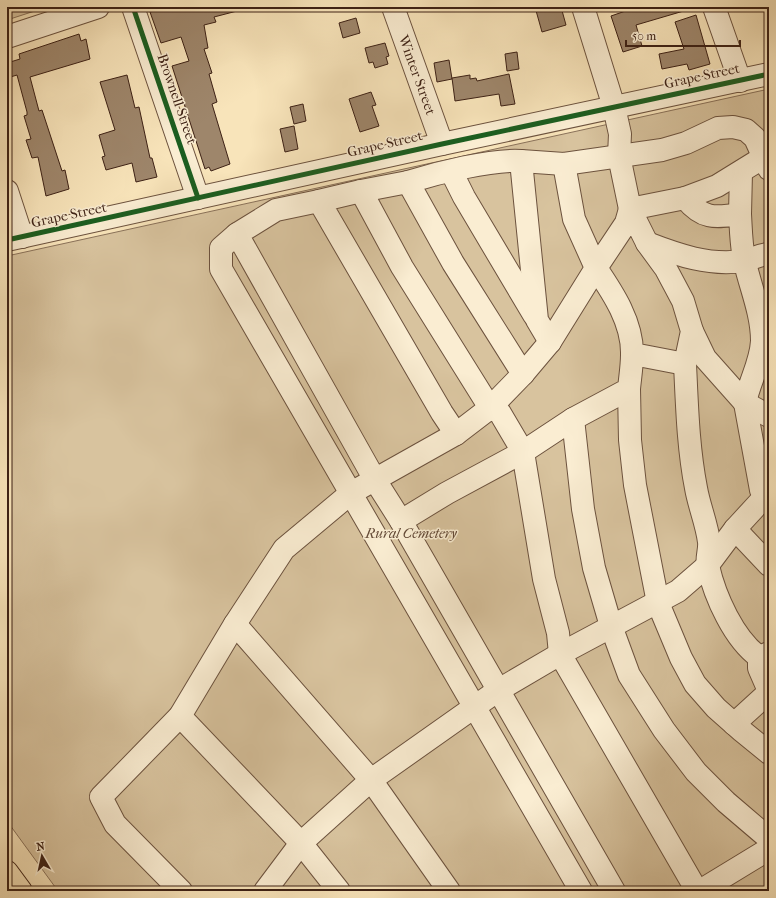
<svg xmlns="http://www.w3.org/2000/svg" width="776" height="898" font-family="'IM FELL French Canon',serif">
  <style>
    .green { fill: #d8c39e; stroke: #8a725a }
    .building { fill: #9e866b; stroke: #3d2115 }
    .lines { fill: none; stroke-linecap: round; stroke-linejoin: round }
    .minor-casing { stroke: #6c523e; stroke-width: 24 }
    .major-casing { stroke: #3d2115; stroke-width: 24 }
    .minor { stroke: #faedd2; stroke-width: 22 }
    .major { stroke: #f8e4ba; stroke-width: 22 }
    .cycleway-casing { stroke: #faedd2; stroke-width: 8 }
    .cycleway { stroke: #1b5e20; stroke-width: 5 }
    .labels { text-anchor: middle; dominant-baseline: central; stroke-width: 3; stroke-linejoin: round; paint-order: stroke }
    .street-label { font-size: 14px; fill: #3d2115; stroke: #faedd2 }
    .park-label { font-size: 14px; font-style: italic; fill: #644a37; stroke: #faedd2 }
  </style>
  <rect width="100%" height="100%" fill="#f8e4ba"/>
  <filter id="stains"><feTurbulence type="fractalNoise" baseFrequency=".005" numOctaves="4"/><feColorMatrix values="0 0 0 0 .2 0 0 0 0 .09 0 0 0 0 .02 0 0 0 .5 -.17"/></filter>
  <radialGradient id="worn" r=".72"><stop offset=".6" stop-color="#630" stop-opacity="0"/><stop offset="1" stop-color="#630" stop-opacity=".3"/></radialGradient>
  <g class="green">
    <path d="M7,7H47L7,20Z"/>
    <path d="M769,89V891H149L147,889L144,891H58L7,821V719L10,717L7,712V256Z"/>
  </g>
  <g class="building">
    <path d="M152,7H236L237,11L214,17L216,22L204,25L208,48L204,49L212,73L209,74L217,102L212,104L230,164L211,171L209,167L205,169L172,66L189,61L181,37L161,43L150,12L154,11Z"/>
    <path d="M535,7H561L566,25L542,32Z"/>
    <path d="M637,7H686L687,10L636,25L642,46L623,52L611,16Z"/>
    <path d="M696,15L710,64L689,70L687,64L662,69L659,54L684,49L675,22Z"/>
    <path d="M356,18L360,33L343,38L339,23Z"/>
    <path d="M79,34L81,41L86,39L90,59L30,77L39,111L42,110L62,171L65,170L69,189L46,196L38,157L32,158L26,140L31,139L24,116L27,115V112L17,75L7,78V63L20,59L19,54Z"/>
    <path d="M385,43L389,56L386,57L388,64L375,68L373,62L369,63L365,48Z"/>
    <path d="M517,52L519,69L507,71L505,54Z"/>
    <path d="M449,60L452,79L437,82L434,63Z"/>
    <path d="M509,74L515,104L501,106L499,94L455,101L452,78L470,75V79L476,78L477,81Z"/>
    <path d="M127,75L135,108L139,107L150,158H152L157,177L136,182L132,163L106,170L102,157L105,156L99,135L115,130L100,82Z"/>
    <path d="M371,92L376,105L372,106L379,126L360,132L349,99Z"/>
    <path d="M303,104L306,121L294,124L290,107Z"/>
    <path d="M294,126L298,149L285,152L280,129Z"/>
  </g>
  <g class="lines">
    <defs>
      <g id="minor">
        <path d="M133,7L198,198"/>
        <path d="M393,7L442,144"/>
        <path d="M583,7L614,107L620,134L619,156L630,209L685,198C702,219 714,218 740,214C741,230 741,247 745,263C751,289 762,314 762,341C761,363 749,382 745,403L705,358L692,331"/>
        <path d="M714,7L740,81"/>
        <path d="M7,37L98,7"/>
        <path d="M521,161L564,164L662,150L686,143L718,128L733,127L746,130L755,138L769,169"/>
        <path d="M451,171L464,197L534,315"/>
        <path d="M408,182L361,191L402,267L490,408L500,413L523,452L544,579L558,633L560,654L697,891"/>
        <path d="M7,191L22,237"/>
        <path d="M361,191L319,201L442,413L456,434"/>
        <path d="M685,198L717,186L764,157"/>
        <path d="M319,201L276,210L237,234L375,480L401,521L614,891"/>
        <path d="M740,214L741,172"/>
        <path d="M237,234L221,248V269L581,891"/>
        <path d="M7,240L442,144L769,74"/>
        <path d="M647,243C678,255 709,266 743,261C752,260 759,254 769,254"/>
        <path d="M633,354L685,364L692,331L683,301L666,269L647,243L630,209L626,223L596,268C613,293 633,323 632,355C632,366 630,378 629,389L573,419L583,509L594,568L611,626L629,675L664,730L696,772L726,802L767,837L769,841"/>
        <path d="M685,364C687,405 688,447 696,488C699,506 707,524 709,542C710,550 706,558 708,566C715,597 734,639 759,657"/>
        <path d="M523,374L453,263L408,182C437,173 492,159 521,161L537,320L550,342"/>
        <path d="M629,389L630,440L635,485L658,603L681,658L695,684L716,708L742,731L769,753"/>
        <path d="M745,403L761,490L764,497L769,499"/>
        <path d="M745,403L769,416"/>
        <path d="M401,521L447,493L523,452L573,419"/>
        <path d="M735,529L769,565"/>
        <path d="M235,624L371,780L449,891"/>
        <path d="M769,653L759,657V668L769,691"/>
        <path d="M180,716L301,843L339,891"/>
        <path d="M734,724L769,692"/>
        <path d="M181,891L115,824L101,797L180,716L235,624L284,549L351,493L456,434L490,408L523,374L550,342L596,268L574,219L564,164"/>
        <path d="M265,891L301,843L371,780L497,691L560,654L678,591L708,565L735,529L769,492"/>
        <path d="M700,891L769,849"/>
      </g>
      <path id="major" d="M7,872L21,891"/>
    </defs>
    <use href="#minor" class="minor-casing"/>
    <use href="#major" class="major-casing"/>
    <use href="#minor" class="minor"/>
    <use href="#major" class="major"/>
    <defs>
      <g id="cycleway">
        <path d="M133,7L198,198"/>
        <path d="M7,240L442,144L769,74"/>
      </g>
    </defs>
    <use href="#cycleway" class="cycleway-casing"/>
    <use href="#cycleway" class="cycleway"/>
  </g>
  <g class="labels">
    <g class="street-label">
      <text transform="translate(417 75) rotate(70)">Winter Street</text>
      <text transform="translate(702 76) rotate(-12)">Grape Street</text>
      <text transform="translate(177 99) rotate(71)">Brownell Street</text>
      <text transform="translate(385 144) rotate(-13)">Grape Street</text>
      <text transform="translate(69 215) rotate(-12)">Grape Street</text>
    </g>
    <g class="park-label">
      <text x="411" y="533">Rural Cemetery</text>
    </g>
  </g>
  <rect width="776" height="898" fill="none" stroke="#f8e4ba" stroke-width="24"/>
  <rect x="8" y="8" width="760" height="882" fill="none" stroke="#3d2115" stroke-width="2"/>
  <rect x="12" y="12" width="752" height="874" fill="none" stroke="#3d2115"/>
  <g transform="translate(42 856) rotate(351)" stroke="#faedd2" stroke-width="3" paint-order="stroke">
  <path d="M0-3L7 15L0 10L-7 15Z" fill="#3d2115"/>
  <text y="-6" font-size="11" font-weight="bold" text-anchor="middle" fill="#3d2115">N</text>
  </g>
  <path d="M626 40v6h114v-6" fill="none" stroke="#3d2115" stroke-width="2"/>
  <text x="632" y="40" font-size="12" fill="#3d2115" stroke="#faedd2" stroke-width="3" paint-order="stroke">50 m</text>
  <rect width="100%" height="100%" filter="url(#stains)"/>
  <rect width="100%" height="100%" fill="url(#worn)"/>
</svg>
